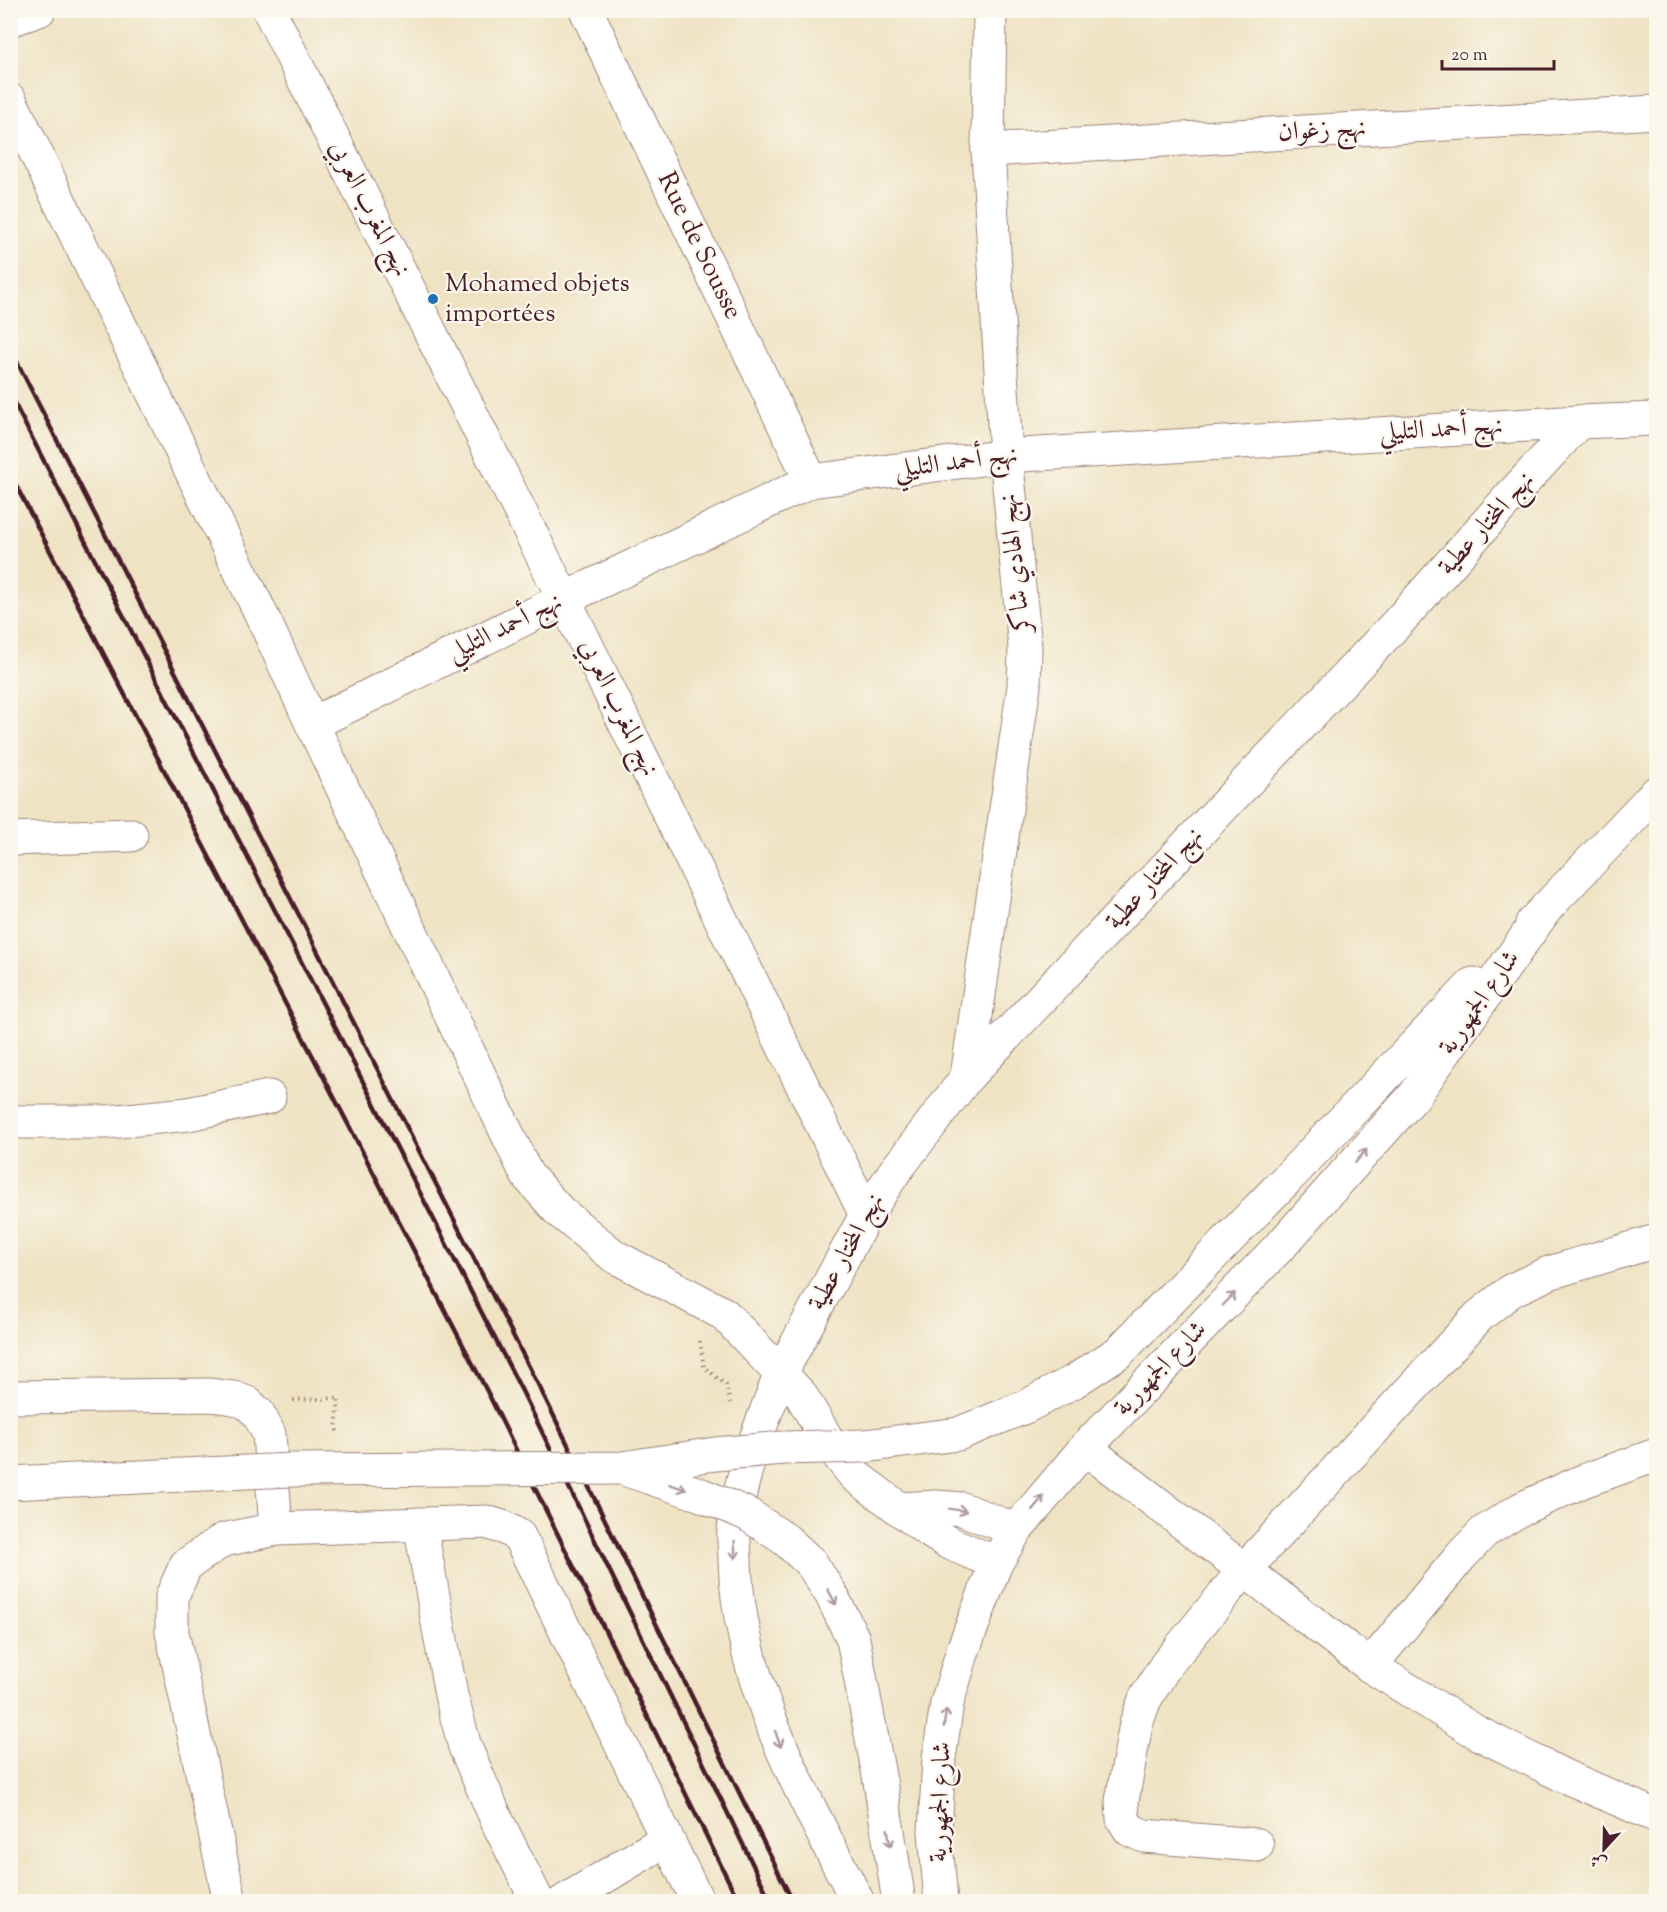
<svg xmlns="http://www.w3.org/2000/svg" width="1667" height="1912" font-family="'Sorts Mill Goudy',Amiri,serif">
  <style>
    .lines { fill: none; stroke-linecap: round; stroke-linejoin: round }
    .street-casing { stroke: #9c8178; stroke-width: 35 }
    .secondary-casing { stroke: #9c8178; stroke-width: 35 }
    .path { stroke: #9c8178; stroke-width: 4; stroke-dasharray: 1.5 4.5; stroke-linecap: butt }
    .street { stroke: #fff; stroke-width: 33 }
    .secondary { stroke: #fff; stroke-width: 33 }
    .rail { stroke: #4a1f2b; stroke-width: 4.5 }
    .secondary-bridge-casing { stroke: #9c8178; stroke-width: 35; stroke-linecap: butt }
    .secondary-bridge { stroke: #fff; stroke-width: 33 }
    .oneway { stroke: #ae9aa0 }
    .poi-dot { fill: #1f6fb2; stroke: #fbf7ec; stroke-width: 2 }
    .labels { text-anchor: middle; dominant-baseline: central; stroke-width: 4.5; stroke-linejoin: round; paint-order: stroke }
    .street-label { font-size: 26px; fill: #4a1f2b; stroke: #fbf7ec }
    .poi-label { font-size: 26px; fill: #4a1f2b; stroke: #fbf7ec; text-anchor: start }
  </style>
  <rect width="100%" height="100%" fill="#fbf7ec"/>
  <filter id="ink" filterUnits="userSpaceOnUse"><feTurbulence type="fractalNoise" baseFrequency=".0167" numOctaves="2"/><feDisplacementMap in="SourceGraphic" scale="12" xChannelSelector="R" yChannelSelector="G"/><feConvolveMatrix kernelMatrix="1 2 1 2 8 2 1 2 1" color-interpolation-filters="sRGB"/></filter>
  <filter id="wash" filterUnits="userSpaceOnUse"><feTurbulence type="fractalNoise" baseFrequency=".008" numOctaves="4" result="noise"/><feDisplacementMap in="SourceGraphic" scale="24" xChannelSelector="R" yChannelSelector="G"/><feGaussianBlur stdDeviation="1.35" result="paint"/><feColorMatrix in="noise" values="0 0 0 0 0 0 0 0 0 0 0 0 0 0 0 0 0 1.4 0 .05"/><feComposite in="paint" operator="in"/></filter>
  <g filter="url(#wash)">
    <rect width="100%" height="100%" fill="#efe3c4"/>
  </g>
  <g filter="url(#ink)">
    <g class="lines">
      <defs>
        <g id="street">
          <path d="M269,10L564,599L866,1215"/>
          <path d="M586,10L811,481"/>
          <path d="M10,20L39,10"/>
          <path d="M988,150L1656,112"/>
          <path d="M312,724L564,599L811,481L1006,456L1579,422L1656,419"/>
          <path d="M10,839L131,835"/>
          <path d="M967,1077L1024,686L1025,647L1006,456L988,150L990,10"/>
          <path d="M10,1122H108L188,1114L269,1097"/>
          <path d="M781,1373L866,1215L893,1174L967,1077L1400,620L1508,499L1579,422"/>
          <path d="M10,1397L210,1395L234,1398L247,1403L258,1413L269,1434L276,1529"/>
          <path d="M1085,1448L1370,1666L1476,1732L1562,1775L1656,1816"/>
          <path d="M420,1524L451,1695L465,1747L499,1825L538,1902"/>
          <path d="M1370,1666L1461,1556L1484,1532L1521,1509L1583,1481L1656,1455"/>
          <path d="M1257,1845L1144,1836L1130,1830L1123,1819L1122,1801L1136,1724L1145,1699L1166,1665L1245,1569L1479,1316L1512,1290L1549,1273L1656,1241"/>
          <path d="M230,1902L172,1632V1596L186,1565L223,1540L276,1529L486,1522L505,1528L519,1536L698,1902"/>
          <path d="M563,1902L667,1839"/>
        </g>
        <g id="secondary">
          <path d="M10,100L264,620L312,724L527,1175L559,1211L614,1256L724,1314L801,1395L831,1446L854,1475L929,1531L947,1542L996,1563"/>
          <path d="M1532,923L1656,793"/>
          <path d="M1286,1180L1473,984"/>
          <path d="M781,1373C762,1423 739,1475 734,1530C733,1540 735,1551 735,1561C739,1685 803,1794 858,1902"/>
          <path d="M899,1509L936,1507L962,1509L1016,1530"/>
          <path d="M880,1781L899,1902"/>
          <path d="M941,1902L935,1832L939,1758L947,1703L963,1650L996,1563L1016,1530L1085,1448L1285,1241L1414,1096L1547,907"/>
        </g>
      </defs>
      <use href="#street" class="street-casing"/>
      <use href="#secondary" class="secondary-casing"/>
      <g class="path">
        <path d="M700,1341L704,1367L726,1385L730,1403"/>
        <path d="M293,1400L339,1398L336,1428L338,1434"/>
      </g>
      <use href="#street" class="street"/>
      <use href="#secondary" class="secondary"/>
      <g class="rail">
        <path d="M10,348L544,1396L793,1902"/>
        <path d="M10,395L524,1395L771,1902"/>
        <path d="M10,474L490,1397L739,1902"/>
      </g>
      <defs>
        <g id="secondary-bridge">
          <path d="M627,1470L699,1494L747,1514L786,1540L811,1563L831,1594L853,1639L880,1781"/>
          <path d="M10,1483L292,1470L622,1468L715,1454L783,1448L865,1446L958,1434L1025,1407L1073,1382L1119,1352L1286,1180"/>
        </g>
      </defs>
      <use href="#secondary-bridge" class="secondary-bridge-casing"/>
      <use href="#secondary-bridge" class="secondary-bridge"/>
    </g>
    <defs><path id="oneway-shaft" d="M-6 0H5M1.5-3L5.5 0L1.5 3" fill="none" stroke-width="1.6" stroke-linecap="round" stroke-linejoin="round" transform="scale(1.5)"/></defs>
    <g class="oneway">
      <use href="#oneway-shaft" transform="translate(1361 1156) rotate(-49)"/>
      <use href="#oneway-shaft" transform="translate(1229 1299) rotate(-46)"/>
      <use href="#oneway-shaft" transform="translate(678 1487) rotate(18)"/>
      <use href="#oneway-shaft" transform="translate(1038 1503) rotate(-50)"/>
      <use href="#oneway-shaft" transform="translate(958 1510) rotate(9)"/>
      <use href="#oneway-shaft" transform="translate(735 1550) rotate(88)"/>
      <use href="#oneway-shaft" transform="translate(832 1597) rotate(62)"/>
      <use href="#oneway-shaft" transform="translate(945 1718) rotate(-82)"/>
      <use href="#oneway-shaft" transform="translate(778 1739) rotate(70)"/>
      <use href="#oneway-shaft" transform="translate(889 1838) rotate(81)"/>
    </g>
  </g>
  <circle class="poi-dot" cx="433" cy="299" r="6"/>
  <g class="labels">
    <g class="street-label">
      <text transform="translate(1322 131) rotate(-3)">نهج زغوان</text>
      <text transform="translate(369 209) rotate(63)">نهج المغرب العربي</text>
      <text transform="translate(699 246) rotate(64)">Rue de Sousse</text>
      <text transform="translate(1441 430) rotate(-3)">نهج أحمد التليلي</text>
      <text transform="translate(956 463) rotate(-7)">نهج أحمد التليلي</text>
      <text transform="translate(1487 524) rotate(-48)">نهج المختار عطية</text>
      <text transform="translate(1016 563) rotate(-96)">نهج الهادي شاكر</text>
      <text transform="translate(505 628) rotate(-26)">نهج أحمد التليلي</text>
      <text transform="translate(618 708) rotate(64)">نهج المغرب العربي</text>
      <text transform="translate(1155 879) rotate(-47)">نهج المختار عطية</text>
      <text transform="translate(1480 1003) rotate(-55)">شارع الجمهورية</text>
      <text transform="translate(847 1252) rotate(-61)">نهج المختار عطية</text>
      <text transform="translate(1161 1369) rotate(-46)">شارع الجمهورية</text>
      <text transform="translate(941 1802) rotate(-88)">شارع الجمهورية</text>
    </g>
    <g class="poi-label">
      <text x="445" y="284">Mohamed objets<tspan x="445" dy="30">importées</tspan></text>
    </g>
  </g>
  <rect width="1667" height="1912" fill="none" stroke="#fbf7ec" stroke-width="36"/>
  <g transform="translate(1604 1849) rotate(202)" stroke="#fbf7ec" stroke-width="4.5" paint-order="stroke">
  <path d="M0-4.5L10 22L0 15L-10 22Z" fill="#4a1f2b"/>
  <text y="-9" font-size="16" font-weight="bold" text-anchor="middle" fill="#4a1f2b">ش</text>
  </g>
  <path d="M1442 60v9h112v-9" fill="none" stroke="#4a1f2b" stroke-width="3"/>
  <text x="1451" y="60" font-size="18" fill="#4a1f2b" stroke="#fbf7ec" stroke-width="4.5" paint-order="stroke">20 m</text>
</svg>
